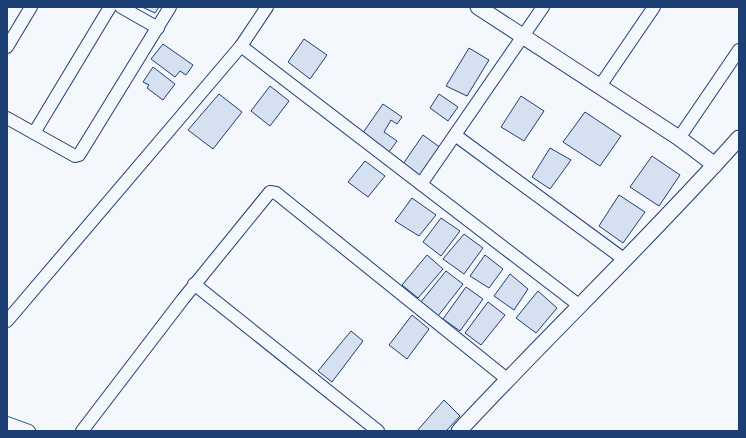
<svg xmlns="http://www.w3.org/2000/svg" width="746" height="438" font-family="'Open Sans',sans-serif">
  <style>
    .building { fill: #d5e0f0; stroke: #1d3f73 }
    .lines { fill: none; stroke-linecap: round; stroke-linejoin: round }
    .minor-casing { stroke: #1d3f73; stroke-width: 14 }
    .tertiary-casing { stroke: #1d3f73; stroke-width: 17 }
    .minor { stroke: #f4f7fb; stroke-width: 12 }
    .tertiary { stroke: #f4f7fb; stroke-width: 15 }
  </style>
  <rect width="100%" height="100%" fill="#f4f7fb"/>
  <g class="building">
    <path d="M142,7H159L155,13Z"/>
    <path d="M304,39L327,55L310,79L288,62Z"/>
    <path d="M163,44L193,65L186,75L180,71L175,77L151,59Z"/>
    <path d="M469,48L489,60L467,96L446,86Z"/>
    <path d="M153,67L175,84L163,100L147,88L149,85L143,82Z"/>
    <path d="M270,86L289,101L270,126L251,111Z"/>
    <path d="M219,94L242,112L213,149L188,130Z"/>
    <path d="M439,94L458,107L448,121L430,108Z"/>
    <path d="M521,96L544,111L524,141L501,127Z"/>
    <path d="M383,104L402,117L397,124L391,120L384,132L397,141L386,156L360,137Z"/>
    <path d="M585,112L621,136L600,166L563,142Z"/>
    <path d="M423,135L441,148L420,177L403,164Z"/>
    <path d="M550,148L571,160L550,189L532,177Z"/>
    <path d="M652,156L680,175L659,206L630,187Z"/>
    <path d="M365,161L385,176L368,197L348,182Z"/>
    <path d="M619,195L645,212L623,243L599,226Z"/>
    <path d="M412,198L436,215L419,236L395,221Z"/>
    <path d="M441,218L460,231L441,256L423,242Z"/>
    <path d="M464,234L483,248L464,274L443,259Z"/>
    <path d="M427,255L443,269L418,298L402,285Z"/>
    <path d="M485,255L503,269L489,288L470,276Z"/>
    <path d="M446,271L463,284L438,316L420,303Z"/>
    <path d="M510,274L528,289L514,310L494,296Z"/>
    <path d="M466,287L483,299L460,331L443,319Z"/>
    <path d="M538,291L557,308L536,333L516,318Z"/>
    <path d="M488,302L505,315L481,345L465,333Z"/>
    <path d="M412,315L429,329L407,359L389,345Z"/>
    <path d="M351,331L363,341L332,382L318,371Z"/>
    <path d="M444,400L460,416L446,431H417Z"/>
  </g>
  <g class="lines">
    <defs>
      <g id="minor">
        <path d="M121,7L158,28"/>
        <path d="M241,46L580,306"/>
        <path d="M7,47L31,7"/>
        <path d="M600,86L654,7"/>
        <path d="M7,118L75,156L79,155L170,7"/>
        <path d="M34,133L110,7"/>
        <path d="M455,135L625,260"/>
        <path d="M679,138L739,50"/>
        <path d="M421,184L543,7"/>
        <path d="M194,284L378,431"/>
        <path d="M7,321L241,46L267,7"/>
        <path d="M7,423L29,431"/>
        <path d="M82,431L183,299L270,192L276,193L507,379"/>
      </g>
      <g id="tertiary">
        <path d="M478,7L679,138L715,165"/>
        <path d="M459,431C551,332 649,239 739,138"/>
      </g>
    </defs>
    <use href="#minor" class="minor-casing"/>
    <use href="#tertiary" class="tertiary-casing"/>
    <use href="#minor" class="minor"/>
    <use href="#tertiary" class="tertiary"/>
  </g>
  <rect width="746" height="438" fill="none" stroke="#1d3f73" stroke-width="16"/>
</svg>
